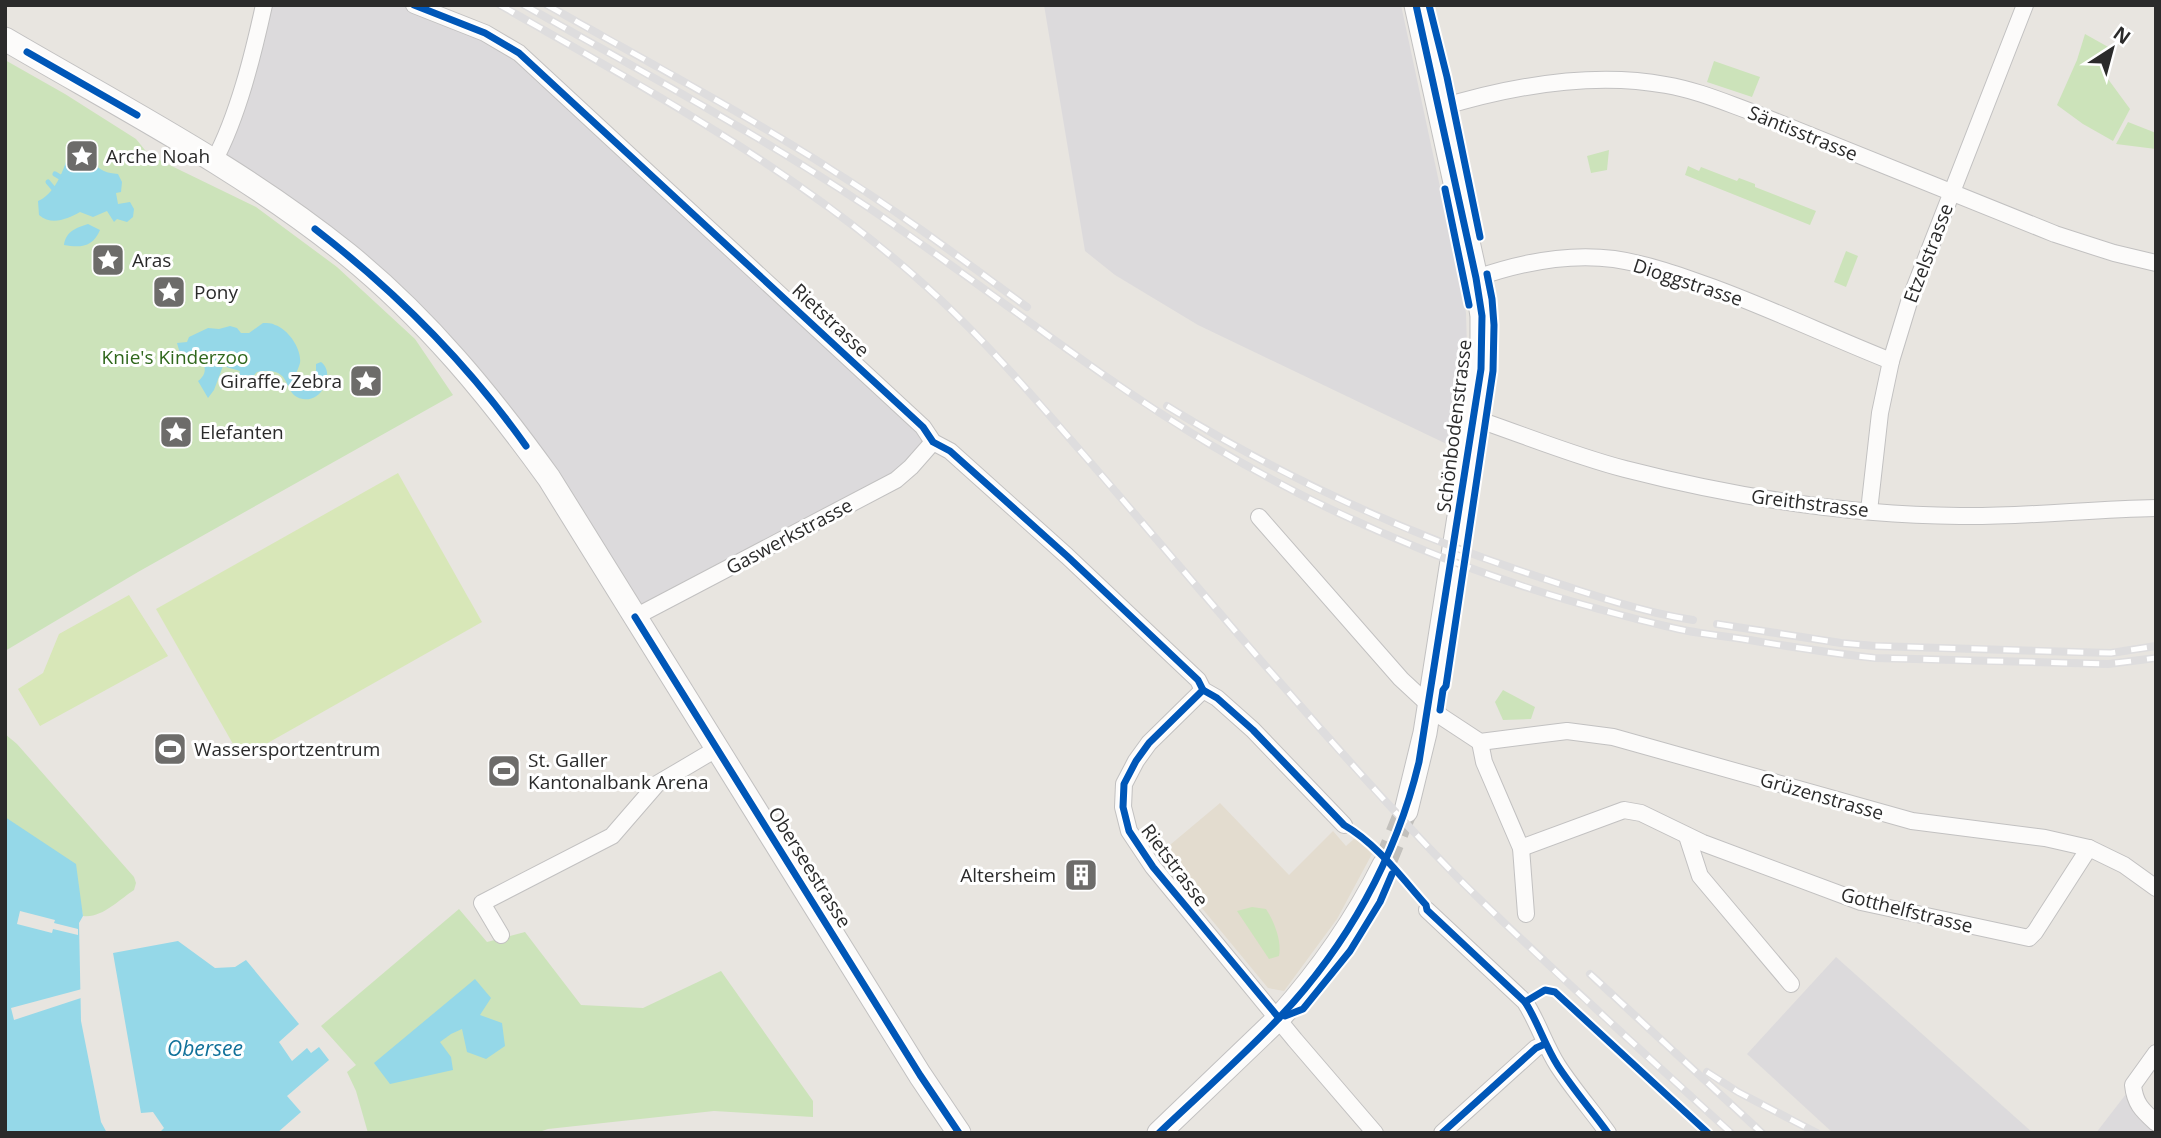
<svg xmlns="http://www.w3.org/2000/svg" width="2161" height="1138" font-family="'Open Sans',sans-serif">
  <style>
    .industrial { fill: #dcdadc }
    .education { fill: #e3dccf }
    .green { fill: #cce3ba }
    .pitch { fill: #d8e7b8 }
    .water { fill: #95d8e8 }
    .pier { fill: #e8e5e0 }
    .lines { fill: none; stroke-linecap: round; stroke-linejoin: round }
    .stream { stroke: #95d8e8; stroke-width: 5 }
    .secondary-tunnel { stroke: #c2c0bc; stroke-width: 23; stroke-dasharray: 23 11; stroke-linecap: butt }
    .street-casing { stroke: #c2c1c1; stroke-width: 18 }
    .secondary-casing { stroke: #c2c1c1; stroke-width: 25 }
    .street { stroke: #fcfbfa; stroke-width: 16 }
    .secondary { stroke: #fcfbfa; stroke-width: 23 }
    .rail-casing { stroke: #deddde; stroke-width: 8 }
    .rail { stroke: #fff; stroke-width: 5; stroke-dasharray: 16; stroke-linecap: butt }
    .cycleway-casing { stroke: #fff; stroke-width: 11 }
    .cycleway { stroke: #0057b8; stroke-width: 7 }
    .labels { text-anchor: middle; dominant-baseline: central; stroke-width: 6; stroke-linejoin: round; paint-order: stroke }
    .street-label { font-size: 19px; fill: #2b2b2b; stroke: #fff }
    .poi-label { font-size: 19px; fill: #2b2b2b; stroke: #fff; text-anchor: start }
    .park-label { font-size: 19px; fill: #2f671c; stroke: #fff }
    .water-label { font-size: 21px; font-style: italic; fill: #10719a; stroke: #fff }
  </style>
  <rect width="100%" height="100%" fill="#e8e5e0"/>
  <g class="industrial">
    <path d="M264,5H414L519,53L933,442L911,467L635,617L453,356L234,174L220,148Z"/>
    <path d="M1044,5H1401L1457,266L1466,313L1467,347L1466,381L1455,448L1198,325L1115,275L1085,251Z"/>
    <path d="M1836,957L2033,1133H1833L1747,1054Z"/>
    <path d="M2133,1085L2156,1123V1133H2096Z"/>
  </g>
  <path class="education" d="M1220,803L1289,875L1333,831L1346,846L1355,838L1372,854L1337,919L1284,991L1268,988L1158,855Z"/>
  <g class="green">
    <path d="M2085,34L2110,48L2108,79L2130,109L2113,141L2083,124L2057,105L2077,60Z"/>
    <path d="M5,60L65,94L136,139L149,155L256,207L337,267L415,339L453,395L138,572L5,651Z"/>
    <path d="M1714,61L1760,77L1752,97L1707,82Z"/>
    <path d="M2128,122L2156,133V149L2116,144Z"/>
    <path d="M1609,150L1607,170L1591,173L1587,156Z"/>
    <path d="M1688,166L1699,171L1701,167L1737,181L1739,178L1755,184V187L1816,211L1810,225L1685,175Z"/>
    <path d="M1846,251L1858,256L1846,287L1834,282Z"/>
    <path d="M1503,690L1535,707L1531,719L1503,720L1495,702Z"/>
    <path d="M5,734L17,744L134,877L136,883L134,890C120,899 101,919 83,916L80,901L5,871Z"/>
    <path d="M1252,907L1266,909C1274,921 1282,941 1279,956L1269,959L1237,911Z"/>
    <path d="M459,909L487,942L525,932L581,1005L643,1008L721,971L813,1101V1117L714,1111L548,1129L536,1133H368L356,1091L347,1072L356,1065L321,1026Z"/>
  </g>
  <g class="pitch">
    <path d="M398,473L482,622L241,758L156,609Z"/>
    <path d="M129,595L168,656L40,726L18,689L43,673L59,634Z"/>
  </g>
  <g class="water">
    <path d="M70,161L86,163L93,162C100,171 107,173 118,174L122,182L121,192L116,193L118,204L130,202L134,209L133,217L127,222L117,219L114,222L107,211L93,217L80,212C67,219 52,226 39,215L38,201C53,195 61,176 66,162Z"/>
    <path d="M88,224L100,230C93,247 81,248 64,245C66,231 76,228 88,224Z"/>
    <path d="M263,323C267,323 272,323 275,325C288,329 302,349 300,363C298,370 295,374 295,381L300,386L311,385L316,379V364L321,362C336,373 322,403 303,399C280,395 296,365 257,372C251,378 246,386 236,386L240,371L223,366L214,390L208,398L198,381C207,374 206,367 201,358L195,357L185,362L181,357L177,343L187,342L189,337L208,328L219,329L230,326L237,328L241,333H249Z"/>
    <path d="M5,817L76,864L83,916L79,923L81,1021L101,1122L107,1133H5Z"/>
    <path d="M178,941L215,968L235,967L246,960L299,1024L279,1042L292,1061L307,1048L311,1053L319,1047L329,1060L287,1096L301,1112L277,1133H159L164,1128L153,1112L141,1113L113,953Z"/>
    <path d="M475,979L491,998L480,1015L502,1023L505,1046L486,1059L467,1052L462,1029L451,1034L440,1042L451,1057L453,1070L390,1084L374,1063Z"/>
  </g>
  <g class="pier">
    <path d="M20,911L55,920L54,923L78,929V935L53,929L52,933L17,924Z"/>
    <path d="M82,989L84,997L14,1020L11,1008Z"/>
  </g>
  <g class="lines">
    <g class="stream">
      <path d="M55,174L60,177"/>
      <path d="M48,182L53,188"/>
    </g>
    <path class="secondary-tunnel" d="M1384,865L1406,811"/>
    <defs>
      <g id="street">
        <path d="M414,5L485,33L519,53L923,427L933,442L950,451L1067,556L1198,680L1203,690L1217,698L1253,730L1344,825"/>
        <path d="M1439,108C1511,86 1591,71 1666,85C1696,90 1724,102 1752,112L2055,234L2114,253L2156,263"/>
        <path d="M214,161C238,116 253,55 264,5"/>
        <path d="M1476,278C1519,263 1569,253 1614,259C1649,264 1684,277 1717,289C1776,311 1833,338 1891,361"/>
        <path d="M1474,421L1485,422C1531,438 1578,457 1625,469C1734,497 1848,515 1960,516C2025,517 2091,509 2156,508"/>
        <path d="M1869,511L1880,413L1891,361L1909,302L2025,5"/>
        <path d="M1259,517L1401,679L1442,717L1480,742L1567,731L1613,737L1912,821L2045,838L2089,848L2124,865L2156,888"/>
        <path d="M635,617L896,480L911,467L933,442"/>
        <path d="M1203,690L1149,743L1136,761L1124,784L1123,807L1129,831L1153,867L1295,1040L1375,1133"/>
        <path d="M1480,742L1484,762L1521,848L1526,914"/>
        <path d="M1687,836L1700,876L1791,984"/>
        <path d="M1521,848L1624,810L1641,813L1703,843L1861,902L2029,938L2035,932L2089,848"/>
        <path d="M1427,910L1525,1002C1538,1022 1545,1046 1558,1066C1573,1089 1592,1111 1608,1133"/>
        <path d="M501,935L482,903L612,836L657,784L718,748"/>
        <path d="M2156,1053L2133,1085C2135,1104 2142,1110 2156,1123"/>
        <path d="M1442,1133L1536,1048L1545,1044"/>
      </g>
      <g id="secondary">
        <path d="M5,39C121,107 242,169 347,254C426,318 490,396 549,478L920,1075L959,1133"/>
        <path d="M1406,811L1425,733L1474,421L1482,353V316L1476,278L1416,5"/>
        <path d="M1159,1133L1279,1018C1321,971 1356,921 1384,865"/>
      </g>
    </defs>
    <use href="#street" class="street-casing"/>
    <use href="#secondary" class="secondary-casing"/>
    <use href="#street" class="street"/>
    <use href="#secondary" class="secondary"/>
    <defs>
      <g id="rail">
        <path d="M500,5C641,86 779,160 903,266C970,323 1027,389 1084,455C1149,530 1212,605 1277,679C1336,747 1396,815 1459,879C1547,966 1640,1049 1731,1133"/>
        <path d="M524,5C639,70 756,133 866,206C983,284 1091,373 1211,445C1355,531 1515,592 1678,629C1706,635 1734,637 1761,642C1799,648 1837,654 1875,658L2108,664L2156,658"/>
        <path d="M547,5C643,59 740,111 832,170C899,212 963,260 1027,307"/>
        <path d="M1167,406C1285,479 1407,534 1539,577C1589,594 1641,612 1693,620"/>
        <path d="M1717,624L1841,643L1875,646L2111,653L2156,646"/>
        <path d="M1590,974L1762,1133"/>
        <path d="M1707,1072L1738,1092L1817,1133"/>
      </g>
    </defs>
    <use href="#rail" class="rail-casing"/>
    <use href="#rail" class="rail"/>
    <defs>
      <g id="cycleway">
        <path d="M414,5L485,33L519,53L923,427L933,442L950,451L1067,556L1198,680L1203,690L1217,698L1253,730L1344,825C1377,844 1401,877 1426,905L1427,910L1525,1002C1538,1022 1545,1046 1558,1066C1573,1089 1592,1111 1608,1133"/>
        <path d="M1429,5L1447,77L1480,237"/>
        <path d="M27,52L137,115"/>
        <path d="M1445,189L1469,305"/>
        <path d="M315,229C395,291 468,364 526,446"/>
        <path d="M635,617L920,1075L959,1133"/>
        <path d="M1203,690L1149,743L1136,761L1124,784L1123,807L1129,831L1153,867L1279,1018"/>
        <path d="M1440,710L1443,690L1446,686L1493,371L1494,325L1492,299L1487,274"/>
        <path d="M1525,1002L1545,990L1555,992L1708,1133"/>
        <path d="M1285,1016L1303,1009L1350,951L1380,902L1392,874"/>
        <path d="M1159,1133C1199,1095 1241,1058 1279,1018C1347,946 1396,858 1419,762L1481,369L1482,316L1476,278L1416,5"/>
        <path d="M1442,1133L1536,1048L1545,1044"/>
      </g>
    </defs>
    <use href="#cycleway" class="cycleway-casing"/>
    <use href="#cycleway" class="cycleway"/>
  </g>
  <defs>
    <symbol id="sight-square" viewBox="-11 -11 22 22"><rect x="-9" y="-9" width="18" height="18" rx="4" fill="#6d6c6a" stroke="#fff"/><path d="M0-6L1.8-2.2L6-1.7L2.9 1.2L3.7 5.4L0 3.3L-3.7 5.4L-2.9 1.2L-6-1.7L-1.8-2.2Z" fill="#fff"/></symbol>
    <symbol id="stadium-square" viewBox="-11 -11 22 22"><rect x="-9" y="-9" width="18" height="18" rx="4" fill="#6d6c6a" stroke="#fff"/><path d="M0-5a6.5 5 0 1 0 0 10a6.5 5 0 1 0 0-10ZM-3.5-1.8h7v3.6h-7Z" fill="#fff"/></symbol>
    <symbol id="building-square" viewBox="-11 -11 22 22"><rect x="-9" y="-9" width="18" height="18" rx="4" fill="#6d6c6a" stroke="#fff"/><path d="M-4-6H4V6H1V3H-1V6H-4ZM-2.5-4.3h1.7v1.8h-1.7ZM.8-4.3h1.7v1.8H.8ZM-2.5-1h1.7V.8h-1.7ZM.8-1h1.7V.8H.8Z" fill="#fff"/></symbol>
  </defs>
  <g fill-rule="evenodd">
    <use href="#sight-square" x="63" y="137" width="38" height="38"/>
    <use href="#sight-square" x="89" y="241" width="38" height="38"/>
    <use href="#sight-square" x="150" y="273" width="38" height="38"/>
    <use href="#sight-square" x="347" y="362" width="38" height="38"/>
    <use href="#sight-square" x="157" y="413" width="38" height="38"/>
    <use href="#stadium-square" x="151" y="730" width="38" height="38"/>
    <use href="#stadium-square" x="485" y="752" width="38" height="38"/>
    <use href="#building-square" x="1062" y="856" width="38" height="38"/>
  </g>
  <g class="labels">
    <g class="street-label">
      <text transform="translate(1803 133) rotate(22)">Säntisstrasse</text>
      <text transform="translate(1928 253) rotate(-69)">Etzelstrasse</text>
      <text transform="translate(1688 282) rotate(18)">Dioggstrasse</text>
      <text transform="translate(831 320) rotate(43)">Rietstrasse</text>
      <text transform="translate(1454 426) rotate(-83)">Schönbodenstrasse</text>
      <text transform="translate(1810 503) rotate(7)">Greithstrasse</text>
      <text transform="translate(789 536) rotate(-28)">Gaswerkstrasse</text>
      <text transform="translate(1822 796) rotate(16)">Grüzenstrasse</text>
      <text transform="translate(1175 865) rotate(53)">Rietstrasse</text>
      <text transform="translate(810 867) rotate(58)">Oberseestrasse</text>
      <text transform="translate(1907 910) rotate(14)">Gotthelfstrasse</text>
    </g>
    <g class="poi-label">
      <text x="106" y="156">Arche Noah</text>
      <text x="132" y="260">Aras</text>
      <text x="194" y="292">Pony</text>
      <text x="342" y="381" text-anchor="end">Giraffe, Zebra</text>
      <text x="200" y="432">Elefanten</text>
      <text x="194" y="749">Wassersportzentrum</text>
      <text x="528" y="760">St. Galler<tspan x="528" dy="22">Kantonalbank Arena</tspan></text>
      <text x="1056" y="875" text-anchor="end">Altersheim</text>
    </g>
    <g class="park-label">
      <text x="175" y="357">Knie's Kinderzoo</text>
    </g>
    <g class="water-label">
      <text x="205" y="1048">Obersee</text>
    </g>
  </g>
  <rect width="2161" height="1138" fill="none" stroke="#2b2b2b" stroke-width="14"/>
  <g transform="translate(2112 49) rotate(36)" stroke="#ffffff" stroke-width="5" paint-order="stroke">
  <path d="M0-5L12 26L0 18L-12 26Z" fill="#2b2b2b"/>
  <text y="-10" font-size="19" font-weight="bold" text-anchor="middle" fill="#2b2b2b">N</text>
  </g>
</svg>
